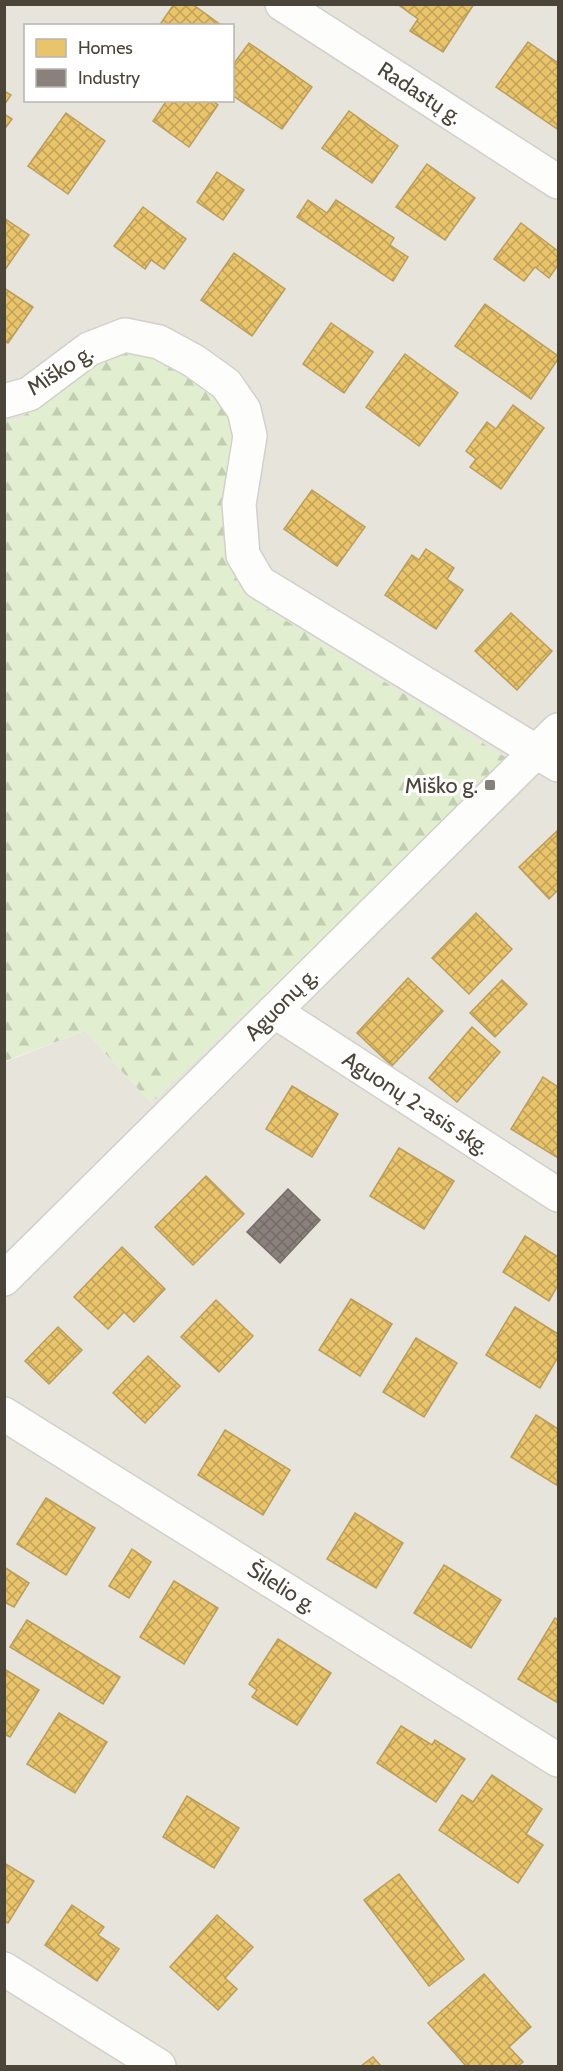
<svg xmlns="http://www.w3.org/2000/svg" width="563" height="2071" font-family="Cabin,sans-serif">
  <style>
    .residential { fill: #e7e4dc; fill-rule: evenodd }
    .forest { fill: url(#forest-firs) }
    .homes { fill: url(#homes-cross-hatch); stroke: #ba9e5b; stroke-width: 1.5 }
    .industry { fill: url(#industry-cross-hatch); stroke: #776f68; stroke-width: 1.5 }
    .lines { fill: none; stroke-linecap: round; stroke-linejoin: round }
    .minor-casing { stroke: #d2d0cb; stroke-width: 36 }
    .minor { stroke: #fdfdfc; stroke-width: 33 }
    .poi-dot { fill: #868178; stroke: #fff; stroke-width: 2 }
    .labels { text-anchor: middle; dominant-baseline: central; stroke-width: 6; stroke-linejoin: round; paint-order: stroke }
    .street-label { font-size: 22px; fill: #4b4439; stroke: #fff }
    .poi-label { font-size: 22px; fill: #4b4439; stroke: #fff; text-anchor: end }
  </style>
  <defs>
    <pattern id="forest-firs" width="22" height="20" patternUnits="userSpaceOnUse" patternTransform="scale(1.5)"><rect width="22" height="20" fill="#e1eecf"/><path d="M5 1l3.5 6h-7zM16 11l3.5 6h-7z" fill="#c3cdb2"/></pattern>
    <pattern id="homes-cross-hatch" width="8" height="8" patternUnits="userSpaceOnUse" patternTransform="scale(1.5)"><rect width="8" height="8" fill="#e9c46a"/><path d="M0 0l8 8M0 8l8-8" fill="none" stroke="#bfa158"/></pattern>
    <pattern id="industry-cross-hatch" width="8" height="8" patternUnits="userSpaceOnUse" patternTransform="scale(1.5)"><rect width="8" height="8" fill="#8a817c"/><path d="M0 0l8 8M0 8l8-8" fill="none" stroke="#736b67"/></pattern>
  </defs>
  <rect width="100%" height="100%" fill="#f4f2ee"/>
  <path class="residential" d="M5,5H558V2066H5V1062L85,1031L151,1103L510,760L245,595L232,557L104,356L19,419L5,422ZM26,26H232V100H26Z"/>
  <path class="forest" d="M134,352L162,360L184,374L217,401L233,422L232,557L245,595L510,760L151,1103L85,1031L5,1061V422L19,419L104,356Z"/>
  <g class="homes">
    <path d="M174,4H192L221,25L159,26Z"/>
    <path d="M401,4H474L443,52L410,31L418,19L400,6Z"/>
    <path d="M528,42L558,63V127L557,129L496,87Z"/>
    <path d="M249,43L312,87L282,129L232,95V66Z"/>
    <path d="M4,91L11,95L4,105Z"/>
    <path d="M167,100H211L218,105L189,147L153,121Z"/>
    <path d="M349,111L398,146L372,183L322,148Z"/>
    <path d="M66,113L105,141L68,194L28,166Z"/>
    <path d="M4,114L12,119L4,130Z"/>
    <path d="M427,164L475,198L445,240L396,207Z"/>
    <path d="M217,172L244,190L223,220L197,202Z"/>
    <path d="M308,200L327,213L336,200L394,238L390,245L408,257L393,281L297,217Z"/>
    <path d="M143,207L186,239L164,269L151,260L145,269L114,246Z"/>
    <path d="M4,218L29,235L4,271Z"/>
    <path d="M521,223L558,251V265L549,278L535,267L524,281L494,259Z"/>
    <path d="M234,253L285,289L252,336L201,300Z"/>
    <path d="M4,288L33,307L8,343L4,341Z"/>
    <path d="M485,304L558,356V359L531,399L455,346Z"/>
    <path d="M331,323L373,352L344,393L303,364Z"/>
    <path d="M405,354L458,393L419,446L366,407Z"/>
    <path d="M513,405L544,428L501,489L470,467L476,459L466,451L487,422L496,429Z"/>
    <path d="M312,490L365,527L337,566L284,529Z"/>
    <path d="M426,549L454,568L447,579L463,590L436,629L385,595L412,555L419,560Z"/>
    <path d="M511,613L552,651L517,690L475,651Z"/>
    <path d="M557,831L558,890L549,899L519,867Z"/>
    <path d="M476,913L512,949L469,994L432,958Z"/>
    <path d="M408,978L443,1011L392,1066L357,1033Z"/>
    <path d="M502,980L527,1004L495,1037L470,1013Z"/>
    <path d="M472,1027L500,1052L457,1102L429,1078Z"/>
    <path d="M543,1077L558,1087V1158L511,1129Z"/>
    <path d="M292,1086L338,1114L312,1157L266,1129Z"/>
    <path d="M399,1148L454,1181L424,1229L370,1196Z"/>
    <path d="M206,1176L244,1214L193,1265L155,1227Z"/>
    <path d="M525,1236L558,1257V1285L549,1301L503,1272Z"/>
    <path d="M122,1247L165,1289L134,1322L124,1312L108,1329L74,1297Z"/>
    <path d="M351,1299L392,1324L360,1376L319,1350Z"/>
    <path d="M216,1300L253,1336L219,1372L181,1337Z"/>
    <path d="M515,1307L558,1334V1357L540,1388L486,1355Z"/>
    <path d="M58,1327L82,1350L49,1384L25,1361Z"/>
    <path d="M416,1338L457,1363L424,1417L383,1392Z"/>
    <path d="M148,1356L180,1386L145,1423L113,1393Z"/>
    <path d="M536,1415L558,1429V1486L511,1457Z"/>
    <path d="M225,1430L290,1470L263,1515L198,1475Z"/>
    <path d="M46,1498L95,1528L66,1575L17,1544Z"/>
    <path d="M355,1513L403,1543L376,1588L327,1559Z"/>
    <path d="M132,1549L151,1562L129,1598L109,1586Z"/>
    <path d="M444,1565L501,1600L471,1648L414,1613Z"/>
    <path d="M4,1567L29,1583L14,1607L4,1602Z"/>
    <path d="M174,1581L218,1608L184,1664L140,1637Z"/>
    <path d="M555,1618L558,1620V1703L518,1679Z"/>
    <path d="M27,1620L120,1677L103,1704L10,1647Z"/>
    <path d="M278,1639L331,1673L297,1725L252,1697L257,1690L249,1684Z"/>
    <path d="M4,1669L39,1690L10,1737L4,1734Z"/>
    <path d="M59,1713L107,1742L75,1793L27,1764Z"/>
    <path d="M401,1726L432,1745L435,1740L465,1759L436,1802L377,1763Z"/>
    <path d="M492,1775L542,1809L526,1834L543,1845L518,1883L439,1830L462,1795L473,1802Z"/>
    <path d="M187,1796L239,1828L214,1868L163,1837Z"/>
    <path d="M4,1863L34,1881L8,1923L4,1921Z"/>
    <path d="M399,1874L464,1959L429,1986L364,1900Z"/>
    <path d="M72,1905L104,1927L98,1935L119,1949L97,1981L45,1945Z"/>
    <path d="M217,1915L253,1947L225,1978L237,1989L218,2010L170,1967Z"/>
    <path d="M484,1974L531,2027L509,2047L523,2062L518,2066H466L428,2023Z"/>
    <path d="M373,2057L381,2066H361Z"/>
  </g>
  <path class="industry" d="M288,1189L320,1220L280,1263L247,1232Z"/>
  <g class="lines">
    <defs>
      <g id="minor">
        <path d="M282,4L558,182"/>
        <path d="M4,401L29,394L89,349L125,335L159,342L194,361L226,384L244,410L250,436L239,504L243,555L259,582L558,765"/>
        <path d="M274,1011L558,1195"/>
        <path d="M4,1279L558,730"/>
        <path d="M4,1414L558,1760"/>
        <path d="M4,1969L159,2066"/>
      </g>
    </defs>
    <use href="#minor" class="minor-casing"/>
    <use href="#minor" class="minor"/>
  </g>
  <rect class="poi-dot" x="484" y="779" width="12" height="12" rx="3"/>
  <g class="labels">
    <g class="street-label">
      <text transform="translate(420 93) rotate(33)">Radastų g.</text>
      <text transform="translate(60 370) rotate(-33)">Miško g.</text>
      <text transform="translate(281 1004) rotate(-45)">Aguonų g.</text>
      <text transform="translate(416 1103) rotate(33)">Aguonų 2-asis skg.</text>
      <text transform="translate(282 1587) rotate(32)">Šilelio g.</text>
    </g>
    <g class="poi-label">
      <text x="478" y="785">Miško g.</text>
    </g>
  </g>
  <rect width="563" height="2071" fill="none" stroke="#4b4439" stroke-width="12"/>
  <rect x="24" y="24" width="210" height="78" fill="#ffffff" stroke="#b7b4b0" stroke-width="1.5"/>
  <rect x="36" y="39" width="30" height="18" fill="#e9c46a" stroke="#b7b4b0" stroke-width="1.5"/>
  <text x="78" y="54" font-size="18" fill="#4b4439">Homes</text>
  <rect x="36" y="69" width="30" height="18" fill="#8a817c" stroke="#b7b4b0" stroke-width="1.5"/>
  <text x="78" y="84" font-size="18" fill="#4b4439">Industry</text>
</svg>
